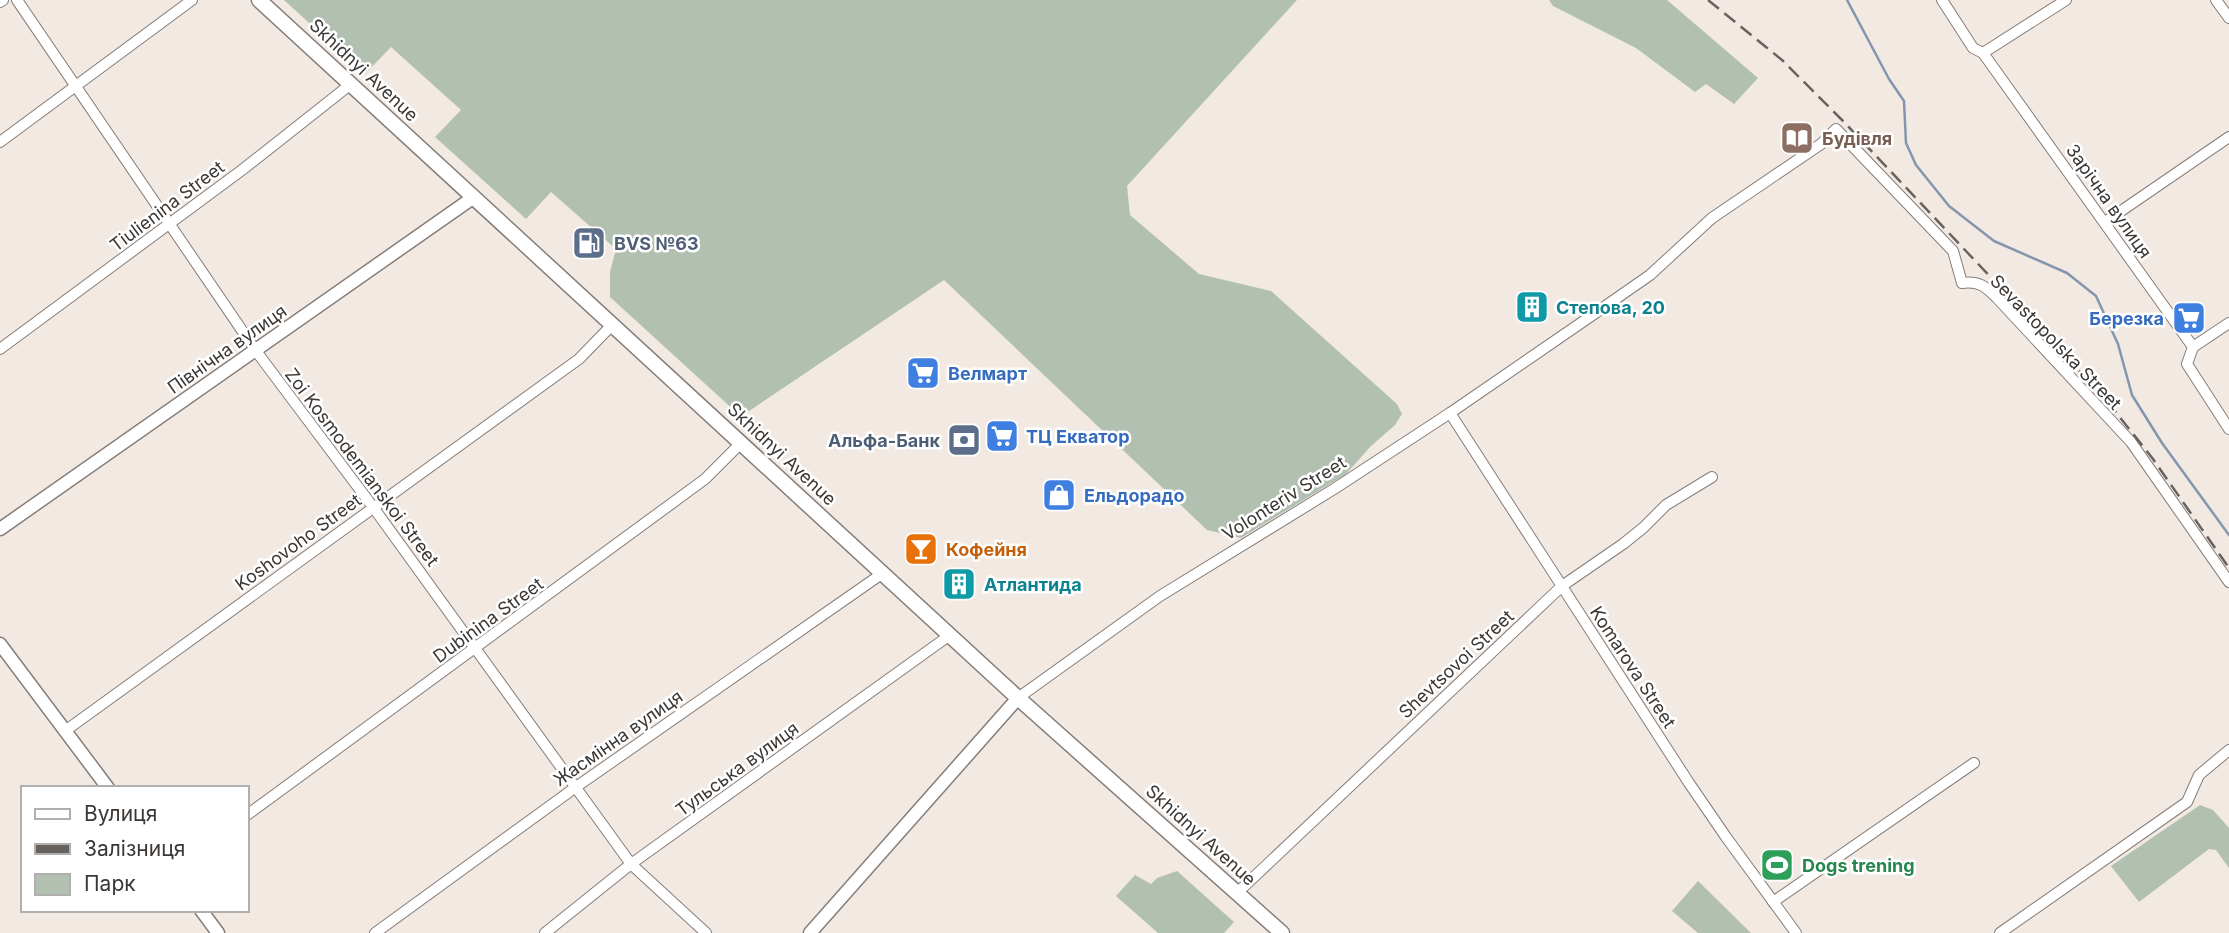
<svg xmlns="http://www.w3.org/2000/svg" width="2229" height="933" font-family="Inter,sans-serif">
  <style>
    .green { fill: #b1c0b1 }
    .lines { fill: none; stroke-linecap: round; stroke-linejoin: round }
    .stream { stroke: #8496ad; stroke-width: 2.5 }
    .minor-casing { stroke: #867d78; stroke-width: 12 }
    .tertiary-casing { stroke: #867d78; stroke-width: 15 }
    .secondary-casing { stroke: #867d78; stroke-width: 17 }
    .minor { stroke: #fff; stroke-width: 10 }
    .tertiary { stroke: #fff; stroke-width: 12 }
    .secondary { stroke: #fff; stroke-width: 14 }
    .rail { stroke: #68625e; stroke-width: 2.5; stroke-dasharray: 14 7; stroke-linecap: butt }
    .labels { text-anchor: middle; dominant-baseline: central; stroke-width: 5; stroke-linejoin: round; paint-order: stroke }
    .street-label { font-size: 18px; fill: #3b3734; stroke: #fff }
    .education-label { font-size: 18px; font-weight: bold; fill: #785e54; stroke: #fff; text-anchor: start }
    .service-label { font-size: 18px; font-weight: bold; fill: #4e5e75; stroke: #fff; text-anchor: start }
    .culture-label { font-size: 18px; font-weight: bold; fill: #0d838f; stroke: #fff; text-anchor: start }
    .shop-label { font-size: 18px; font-weight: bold; fill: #366cbe; stroke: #fff; text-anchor: start }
    .food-label { font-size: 18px; font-weight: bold; fill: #c56008; stroke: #fff; text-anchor: start }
    .leisure-label { font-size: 18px; font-weight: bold; fill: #27864d; stroke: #fff; text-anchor: start }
  </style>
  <rect width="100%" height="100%" fill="#f3e9e3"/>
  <g class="green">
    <path d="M284,0H1297L1127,186L1130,215L1199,274L1271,291L1397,404L1402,414L1395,425L1371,446L1346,474L1241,538L1207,530L944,280L746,413H737L610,297V272L616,249L551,192L526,219L435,137L461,110L391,47L365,74Z"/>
    <path d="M1549,0H1667L1758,78L1734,104L1706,84L1695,92L1636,48L1553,6Z"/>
    <path d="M2200,805L2213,810L2229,828V868L2216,850L2209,849L2139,902L2111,866Z"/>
    <path d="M1177,871L1234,922L1224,933H1158L1116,896L1135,875L1151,884L1157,878Z"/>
    <path d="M1698,881L1751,933H1698L1672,911Z"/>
  </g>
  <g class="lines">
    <path class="stream" d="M1847,0L1889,79L1904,101L1906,143L1916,165L1949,206L1994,241L2067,273L2096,296L2118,344L2132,395L2162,443L2229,535"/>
    <defs>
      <g id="minor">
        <path d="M17,0L256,351L373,507L631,864L706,933"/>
        <path d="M1942,0L1973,48L1983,53L2193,347"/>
        <path d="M2216,0L2229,18"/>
        <path d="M0,2L3,0"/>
        <path d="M1983,53L2066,0"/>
        <path d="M0,142L192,0"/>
        <path d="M2105,222L2229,137"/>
        <path d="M2193,347L2187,364L2229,429"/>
        <path d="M2193,347L2229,323"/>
        <path d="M0,349L242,170L351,84"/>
        <path d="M1450,413L1689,783L1726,837L1796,933"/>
        <path d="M1018,698L1160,596L1334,489L1450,413L1594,314L1650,275L1712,218L1821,144L1836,129L1953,251L1962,283C1979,281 1985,286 1996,297L2131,442L2229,582"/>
        <path d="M65,731L579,359L612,325"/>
        <path d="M247,815L705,479L741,443"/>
        <path d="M1237,893L1562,586L1623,544L1643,528L1666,505L1712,477"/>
        <path d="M1773,902L1974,763"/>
        <path d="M375,933L576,787L883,573"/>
        <path d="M545,933L631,864L950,635"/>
        <path d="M2000,933L2187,802L2199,775L2229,750"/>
      </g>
      <g id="tertiary">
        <path d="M0,529L474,197"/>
        <path d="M0,644L108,788"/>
        <path d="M201,910L218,933"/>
        <path d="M810,933L1018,698"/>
      </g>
      <path id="secondary" d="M259,0L1018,698L1282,933"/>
    </defs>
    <use href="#minor" class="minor-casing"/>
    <use href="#tertiary" class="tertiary-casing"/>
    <use href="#secondary" class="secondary-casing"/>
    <use href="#minor" class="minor"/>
    <use href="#tertiary" class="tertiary"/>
    <use href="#secondary" class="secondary"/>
    <path class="rail" d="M1708,0L1782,60L1843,121L2103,396L2153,459L2229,568"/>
  </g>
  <defs>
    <symbol id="library-square" viewBox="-11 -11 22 22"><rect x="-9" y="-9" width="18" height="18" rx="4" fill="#8d6e63" stroke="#fff"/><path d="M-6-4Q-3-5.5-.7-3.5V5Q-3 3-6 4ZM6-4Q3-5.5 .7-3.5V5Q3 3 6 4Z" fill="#fff"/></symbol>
    <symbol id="fuel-square" viewBox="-11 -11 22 22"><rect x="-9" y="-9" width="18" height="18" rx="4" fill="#5c6f8a" stroke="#fff"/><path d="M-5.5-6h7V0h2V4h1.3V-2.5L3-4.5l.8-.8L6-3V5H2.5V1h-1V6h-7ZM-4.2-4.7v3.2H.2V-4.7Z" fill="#fff"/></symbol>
    <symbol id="building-square" viewBox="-11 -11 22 22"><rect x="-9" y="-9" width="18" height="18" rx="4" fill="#0f9aa8" stroke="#fff"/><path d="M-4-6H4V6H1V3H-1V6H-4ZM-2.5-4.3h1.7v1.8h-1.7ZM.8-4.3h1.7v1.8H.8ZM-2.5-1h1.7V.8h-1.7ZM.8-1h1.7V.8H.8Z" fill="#fff"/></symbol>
    <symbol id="supermarket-square" viewBox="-11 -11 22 22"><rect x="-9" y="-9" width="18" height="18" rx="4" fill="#3f7fe0" stroke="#fff"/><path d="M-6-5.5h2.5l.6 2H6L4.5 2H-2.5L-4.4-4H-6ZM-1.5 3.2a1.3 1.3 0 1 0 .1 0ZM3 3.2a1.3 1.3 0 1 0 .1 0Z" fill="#fff"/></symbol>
    <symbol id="bank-square" viewBox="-11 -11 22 22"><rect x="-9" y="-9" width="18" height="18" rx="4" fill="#5c6f8a" stroke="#fff"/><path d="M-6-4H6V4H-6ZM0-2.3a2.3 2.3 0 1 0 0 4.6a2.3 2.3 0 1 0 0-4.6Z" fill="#fff"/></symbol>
    <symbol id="shop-square" viewBox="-11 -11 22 22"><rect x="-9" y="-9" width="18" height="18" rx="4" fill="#3f7fe0" stroke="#fff"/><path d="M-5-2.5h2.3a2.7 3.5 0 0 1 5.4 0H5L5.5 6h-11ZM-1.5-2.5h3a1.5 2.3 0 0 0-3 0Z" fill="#fff"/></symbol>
    <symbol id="bar-square" viewBox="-11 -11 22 22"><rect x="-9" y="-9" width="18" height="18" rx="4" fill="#e8710a" stroke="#fff"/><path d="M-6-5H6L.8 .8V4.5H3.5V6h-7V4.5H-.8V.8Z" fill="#fff"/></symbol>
    <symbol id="stadium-square" viewBox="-11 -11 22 22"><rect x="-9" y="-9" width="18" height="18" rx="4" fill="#2e9e5b" stroke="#fff"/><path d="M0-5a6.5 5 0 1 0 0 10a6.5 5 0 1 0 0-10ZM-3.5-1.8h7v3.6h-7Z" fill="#fff"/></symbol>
  </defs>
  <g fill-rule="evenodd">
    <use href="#library-square" x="1778" y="119" width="38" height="38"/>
    <use href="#fuel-square" x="570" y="224" width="38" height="38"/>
    <use href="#building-square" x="1513" y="288" width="38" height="38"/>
    <use href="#supermarket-square" x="2170" y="299" width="38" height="38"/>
    <use href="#supermarket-square" x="904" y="354" width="38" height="38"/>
    <use href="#supermarket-square" x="983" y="417" width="38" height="38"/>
    <use href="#bank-square" x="945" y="421" width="38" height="38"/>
    <use href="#shop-square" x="1040" y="476" width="38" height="38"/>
    <use href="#bar-square" x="902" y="530" width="38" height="38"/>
    <use href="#building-square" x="940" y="565" width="38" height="38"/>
    <use href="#stadium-square" x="1758" y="846" width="38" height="38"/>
  </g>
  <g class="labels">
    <g class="street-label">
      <text transform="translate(364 70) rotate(43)">Skhidnyi Avenue</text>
      <text transform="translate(2109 201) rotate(55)">Зарічна вулиця</text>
      <text transform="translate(167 206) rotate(-37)">Tiulienina Street</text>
      <text transform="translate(2056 342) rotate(46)">Sevastopolska Street</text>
      <text transform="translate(227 349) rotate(-35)">Північна вулиця</text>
      <text transform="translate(782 454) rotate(43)">Skhidnyi Avenue</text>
      <text transform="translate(362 467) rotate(53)">Zoi Kosmodemianskoi Street</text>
      <text transform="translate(1284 498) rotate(-32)">Volonteriv Street</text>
      <text transform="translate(298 542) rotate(-36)">Koshovoho Street</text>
      <text transform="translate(488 620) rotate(-36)">Dubinina Street</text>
      <text transform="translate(1456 664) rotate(-43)">Shevtsovoi Street</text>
      <text transform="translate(1633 667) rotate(57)">Komarova Street</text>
      <text transform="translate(618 738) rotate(-35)">Жасмінна вулиця</text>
      <text transform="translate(737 769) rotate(-36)">Тульська вулиця</text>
      <text transform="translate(1201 835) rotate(42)">Skhidnyi Avenue</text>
    </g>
    <g class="education-label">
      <text x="1822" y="138">Будівля</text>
    </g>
    <g class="service-label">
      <text x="614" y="243">BVS №63</text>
      <text x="940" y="440" text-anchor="end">Альфа-Банк</text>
    </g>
    <g class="culture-label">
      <text x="1556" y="307">Степова, 20</text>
      <text x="984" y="584">Атлантида</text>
    </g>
    <g class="shop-label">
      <text x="2164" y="318" text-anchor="end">Березка</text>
      <text x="948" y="373">Велмарт</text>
      <text x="1026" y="436">ТЦ Екватор</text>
      <text x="1084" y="495">Ельдорадо</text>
    </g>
    <g class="food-label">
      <text x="946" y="549">Кофейня</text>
    </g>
    <g class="leisure-label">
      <text x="1802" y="865">Dogs trening</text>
    </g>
  </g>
  <rect x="21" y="786" width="228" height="126" fill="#ffffff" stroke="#b1afae" stroke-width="2"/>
  <rect x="35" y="809" width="35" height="10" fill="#ffffff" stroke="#b1afae" stroke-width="2"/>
  <text x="84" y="821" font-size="21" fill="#3b3734">Вулиця</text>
  <rect x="35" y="844" width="35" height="10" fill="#68625e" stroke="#b1afae" stroke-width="2"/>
  <text x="84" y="856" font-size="21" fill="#3b3734">Залізниця</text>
  <rect x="35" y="874" width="35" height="21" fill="#b1c0b1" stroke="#b1afae" stroke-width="2"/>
  <text x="84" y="891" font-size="21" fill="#3b3734">Парк</text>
</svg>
